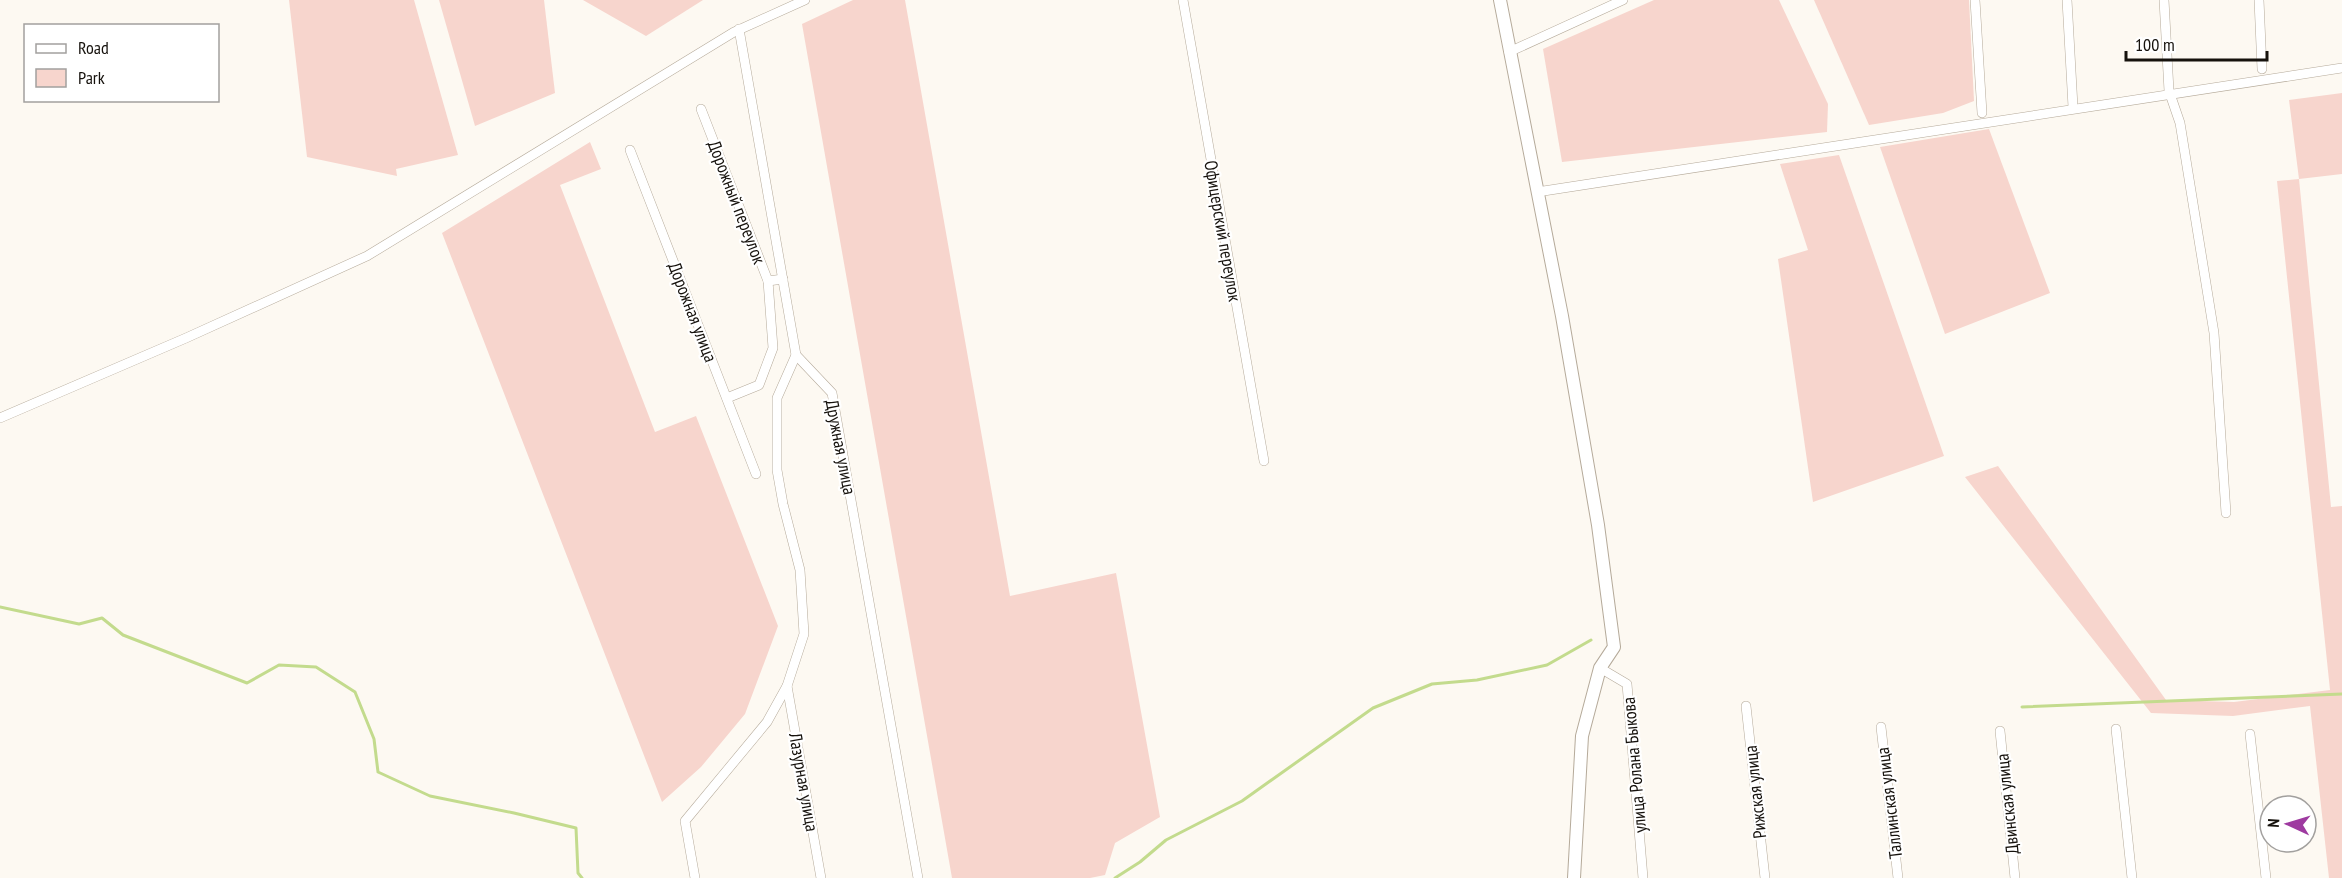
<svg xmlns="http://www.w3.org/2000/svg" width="2342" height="878" font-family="'PT Sans Narrow',sans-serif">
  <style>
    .green { fill: #f7d5cd }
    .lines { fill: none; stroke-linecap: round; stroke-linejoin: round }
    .stream { stroke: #c3db8d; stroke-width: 3 }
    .street-casing { stroke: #b5aa9a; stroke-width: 10 }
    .secondary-casing { stroke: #b5aa9a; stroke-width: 14 }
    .street { stroke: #fff; stroke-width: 9 }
    .secondary { stroke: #fff; stroke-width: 12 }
    .labels { text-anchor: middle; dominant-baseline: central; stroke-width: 4.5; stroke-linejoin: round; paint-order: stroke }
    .street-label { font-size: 18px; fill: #16120d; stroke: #fff }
  </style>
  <rect width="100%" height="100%" fill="#fdf9f2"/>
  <g class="green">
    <path d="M289,0H414L458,155L396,169L397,176L307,157Z"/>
    <path d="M439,0H544L555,93L475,126Z"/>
    <path d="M583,0H703L646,36Z"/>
    <path d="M853,0H905L1010,596L1116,573L1160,817L1115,843L1105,875L1090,878H952L802,24Z"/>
    <path d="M1654,0H1779L1828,104L1827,132L1562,162L1543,49Z"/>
    <path d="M1814,0H1969L1974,101L1943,113L1869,125Z"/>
    <path d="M2342,93V174L2299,179L2331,507L2342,506V878H2329L2310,706L2233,716L2151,713L1965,477L1998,466L2166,700L2234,702L2330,690L2277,181L2299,179L2289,100Z"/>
    <path d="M1989,129L2050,293L1945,334L1880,147Z"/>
    <path d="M590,142L601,169L560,185L655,432L696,416L778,626L745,714L701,767L662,802L442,233Z"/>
    <path d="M1839,155L1944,456L1813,502L1778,259L1808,250L1780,164Z"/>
  </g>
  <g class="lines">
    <g class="stream">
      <path d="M0,607L79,624L102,618L123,635L247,683L279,665L316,667L355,692L374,739L378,772L430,796L514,813L576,828L578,873L582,878"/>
      <path d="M2022,707L2342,694"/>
      <path d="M1115,878L1140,862L1166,840L1242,801L1373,708L1432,684L1477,680L1547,665L1591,640"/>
    </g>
    <defs>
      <g id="street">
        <path d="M1183,0L1264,461"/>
        <path d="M1975,0L1982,113"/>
        <path d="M2067,0L2073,107"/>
        <path d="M2164,0L2169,91L2180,123L2214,333L2226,513"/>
        <path d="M2259,0L2262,69"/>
        <path d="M739,29L796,355L832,393L918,878"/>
        <path d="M1509,52L1623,0"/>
        <path d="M701,109L768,281L783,279"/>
        <path d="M630,150L756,474"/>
        <path d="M1537,192L2342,68"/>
        <path d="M727,398L759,385L773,348L768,281"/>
        <path d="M0,418L186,338L367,256L734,32L805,0"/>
        <path d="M1600,668L1627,684L1643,878"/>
        <path d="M787,686L821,878"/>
        <path d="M1746,706L1765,878"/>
        <path d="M1881,727L1898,878"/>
        <path d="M2116,729L2132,878"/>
        <path d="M2000,731L2015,878"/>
        <path d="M2250,734L2266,878"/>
        <path d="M695,878L685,821L767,722L787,686L804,634L800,570L783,504L777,470V398L796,355"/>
      </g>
      <path id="secondary" d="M1500,0L1562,316L1598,525L1614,647L1600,668L1582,736L1574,878"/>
    </defs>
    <use href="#street" class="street-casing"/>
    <use href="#secondary" class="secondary-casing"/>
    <use href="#street" class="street"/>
    <use href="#secondary" class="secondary"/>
  </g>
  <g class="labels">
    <g class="street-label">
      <text transform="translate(737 202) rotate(69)">Дорожный переулок</text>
      <text transform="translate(1223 231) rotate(80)">Офицерский переулок</text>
      <text transform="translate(693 312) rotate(69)">Дорожная улица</text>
      <text transform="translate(841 447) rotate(79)">Дружная улица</text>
      <text transform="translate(1634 765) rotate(-95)">улица Ролана Быкова</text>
      <text transform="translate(804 782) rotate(80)">Лазурная улица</text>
      <text transform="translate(1755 792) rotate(-96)">Рижская улица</text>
      <text transform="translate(1889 803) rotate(-97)">Таллинская улица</text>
      <text transform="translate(2007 804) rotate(-96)">Двинская улица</text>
    </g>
  </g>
  <rect x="24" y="24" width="195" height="78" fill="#ffffff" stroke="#a2a09e" stroke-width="1.5"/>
  <rect x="36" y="44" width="30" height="9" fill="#ffffff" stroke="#a2a09e" stroke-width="1.5"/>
  <text x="78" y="54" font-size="18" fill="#16120d">Road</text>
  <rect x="36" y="69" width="30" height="18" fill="#f7d5cd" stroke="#a2a09e" stroke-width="1.5"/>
  <text x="78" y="84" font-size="18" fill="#16120d">Park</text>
  <g transform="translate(2288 824) rotate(274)"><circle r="28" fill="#ffffff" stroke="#a2a09e" stroke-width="1.5"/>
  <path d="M0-4.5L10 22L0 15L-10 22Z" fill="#9e3aa0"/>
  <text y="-9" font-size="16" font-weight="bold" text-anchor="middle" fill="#16120d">N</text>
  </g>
  <path d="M2126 51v9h141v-9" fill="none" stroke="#16120d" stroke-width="3"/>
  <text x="2135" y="51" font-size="18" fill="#16120d" stroke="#ffffff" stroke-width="4.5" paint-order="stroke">100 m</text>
</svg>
